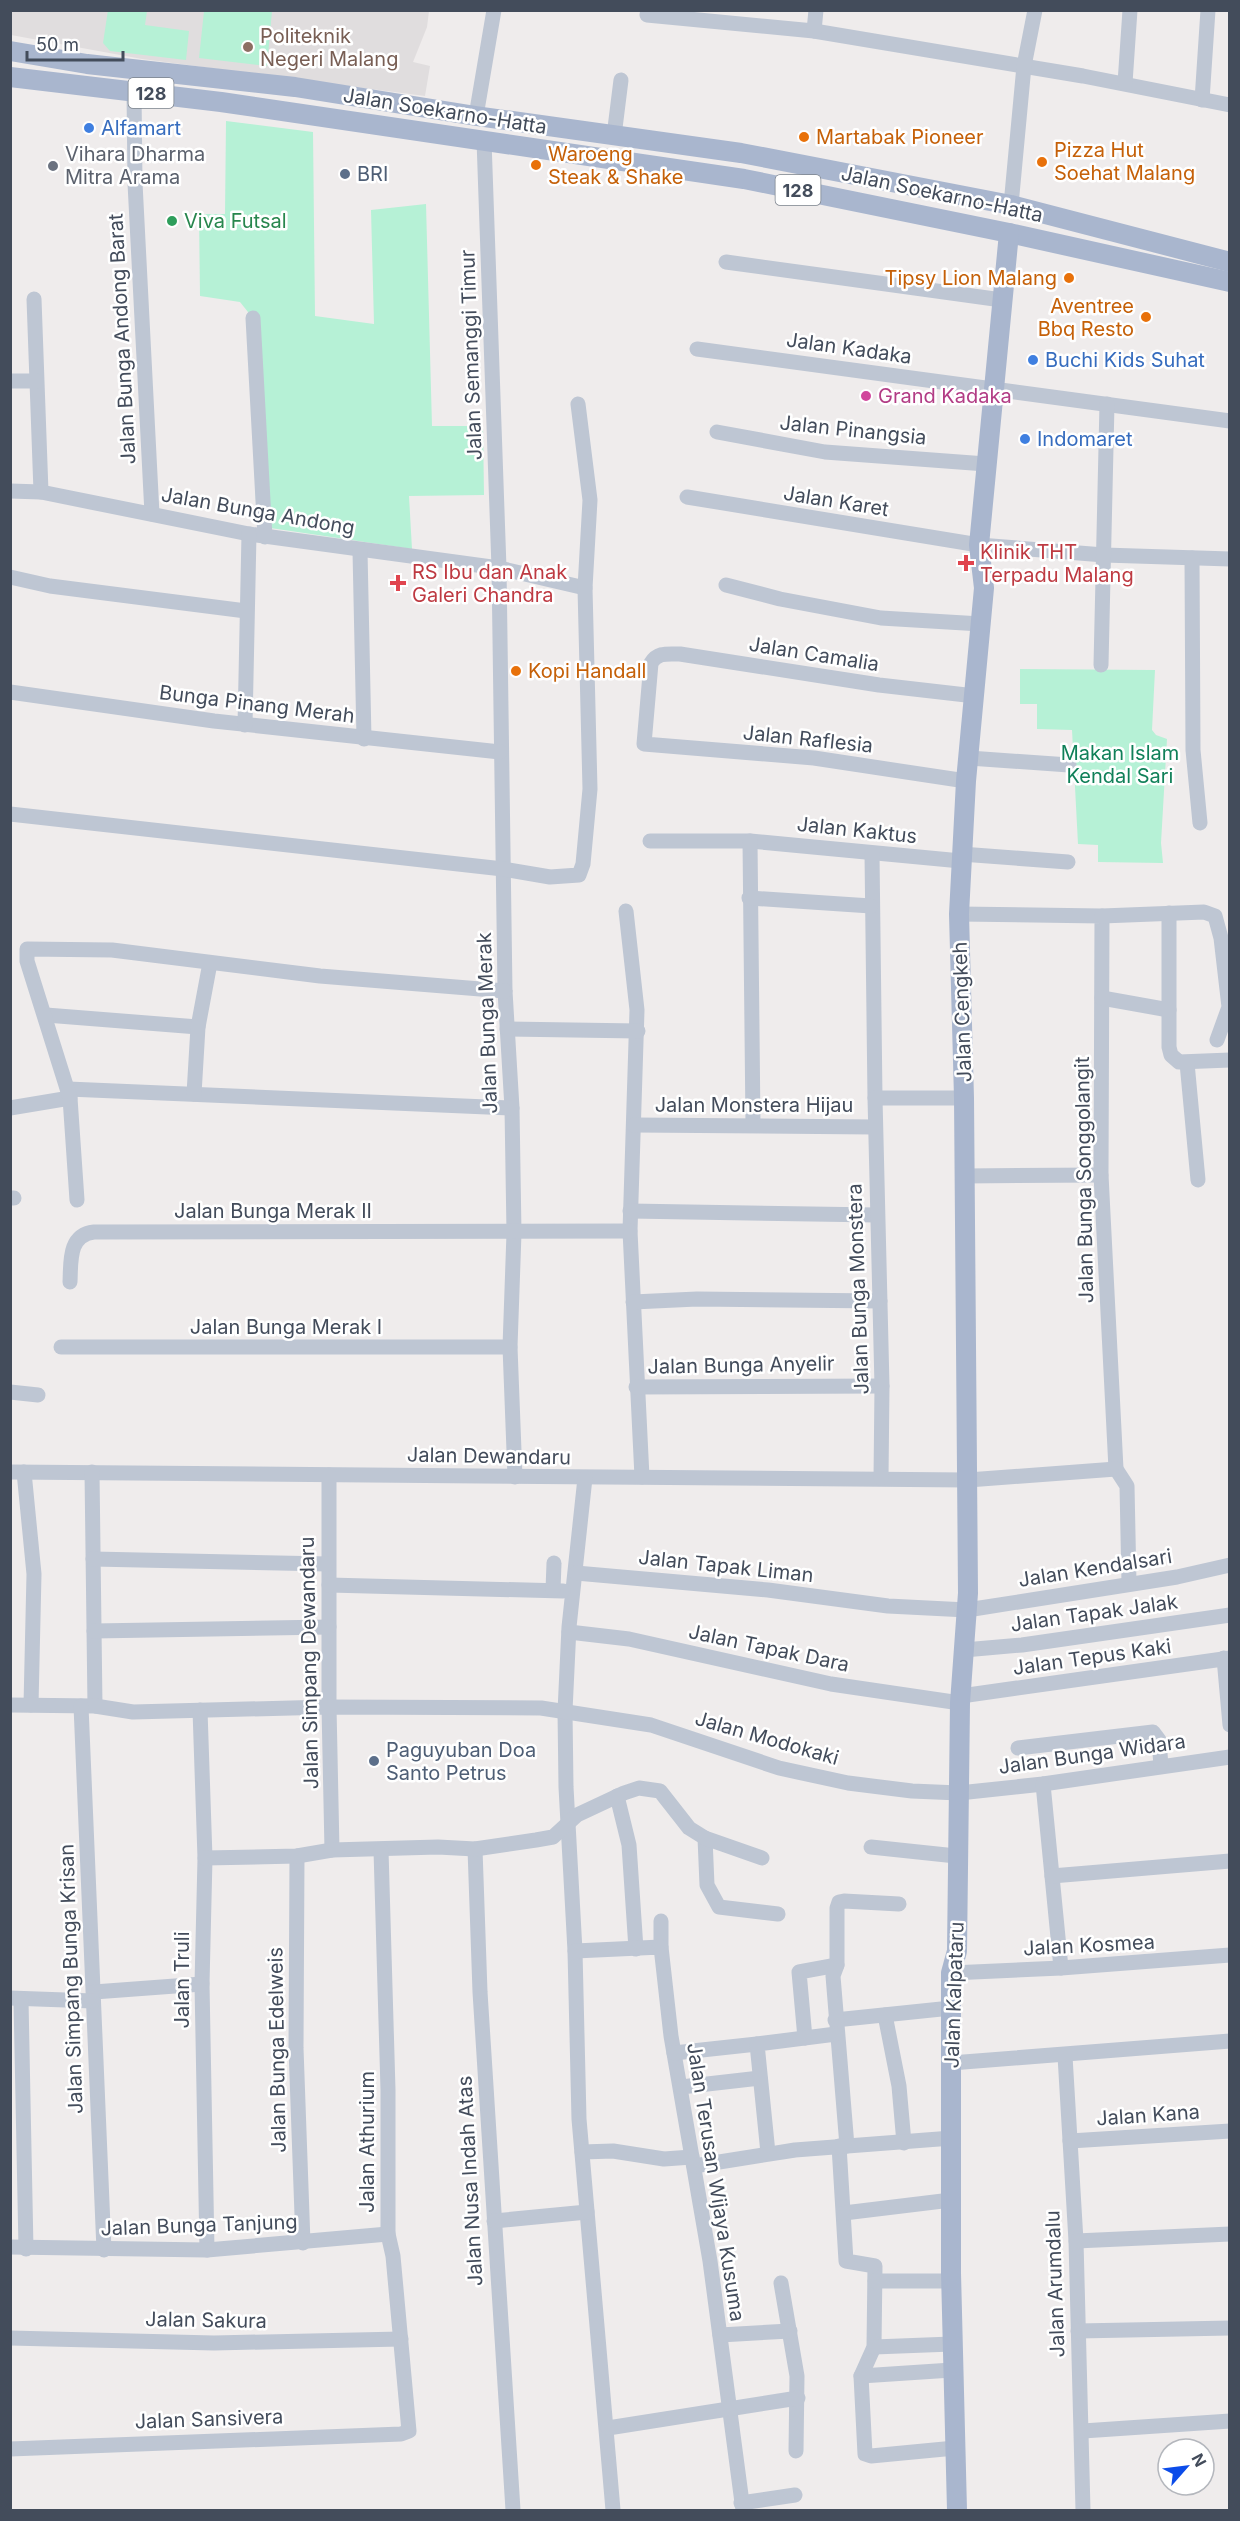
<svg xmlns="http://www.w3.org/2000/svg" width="1240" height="2521" font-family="Inter,sans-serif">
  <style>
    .education { fill: #e0ddde }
    .green { fill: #b6f1d6 }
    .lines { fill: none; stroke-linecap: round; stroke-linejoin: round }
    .minor { stroke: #bec6d3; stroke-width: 15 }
    .major { stroke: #a9b6ce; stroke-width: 20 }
    .education-dot { fill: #8d6e63; stroke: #fff; stroke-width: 2 }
    .shop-dot { fill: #3f7fe0; stroke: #fff; stroke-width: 2 }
    .food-dot { fill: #e8710a; stroke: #fff; stroke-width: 2 }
    .worship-dot { fill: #6b7280; stroke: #fff; stroke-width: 2 }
    .service-dot { fill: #5c6f8a; stroke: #fff; stroke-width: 2 }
    .leisure-dot { fill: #2e9e5b; stroke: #fff; stroke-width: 2 }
    .hotel-dot { fill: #d1479c; stroke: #fff; stroke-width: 2 }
    .health-dot { fill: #e0444e; stroke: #fff; stroke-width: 2 }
    .labels { text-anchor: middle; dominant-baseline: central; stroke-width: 5; stroke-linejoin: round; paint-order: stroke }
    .shield { fill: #fff; stroke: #7b828c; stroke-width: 1.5 }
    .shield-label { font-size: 18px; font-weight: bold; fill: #434c5b }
    .education-label { font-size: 20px; fill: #785e54; stroke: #fff; text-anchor: start }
    .street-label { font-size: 20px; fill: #434c5b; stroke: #fff }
    .shop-label { font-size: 20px; fill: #366cbe; stroke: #fff; text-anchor: start }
    .food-label { font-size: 20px; fill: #c56008; stroke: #fff; text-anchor: start }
    .worship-label { font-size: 20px; fill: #5b616d; stroke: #fff; text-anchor: start }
    .service-label { font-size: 20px; fill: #4e5e75; stroke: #fff; text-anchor: start }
    .leisure-label { font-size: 20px; fill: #27864d; stroke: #fff; text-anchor: start }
    .hotel-label { font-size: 20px; fill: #b23c85; stroke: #fff; text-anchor: start }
    .health-label { font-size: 20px; fill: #be3a42; stroke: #fff; text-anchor: start }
    .park-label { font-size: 20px; fill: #108059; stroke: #fff }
  </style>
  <rect width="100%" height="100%" fill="#efecec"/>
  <path class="education" d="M10,11H429L427,27L413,62L430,66L425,96L142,59L11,35Z"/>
  <g class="green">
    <path d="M108,10L147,11L145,25L189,31L186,60L110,51L103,43Z"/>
    <path d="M204,11H272L267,66L199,58Z"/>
    <path d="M226,121L313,132L315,316L374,324L371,210L426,204L432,426H483L484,495L409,496L412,549L257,526L248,312L240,302L200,296L199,214H225Z"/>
    <path d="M1020,669L1155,670L1152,730L1156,735L1167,739L1161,843L1163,863L1098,862V845L1078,844L1072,730L1037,729V704H1020Z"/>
  </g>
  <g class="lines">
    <g class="minor">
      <path d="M647,15L814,31L1083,76L1230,105"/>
      <path d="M814,31L816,10"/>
      <path d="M1125,83L1130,10"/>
      <path d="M134,91L135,183L152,514"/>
      <path d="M1202,100L1208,10"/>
      <path d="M476,116L494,10"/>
      <path d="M614,136L621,80"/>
      <path d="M484,140L499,568L505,991L512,1108L514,1233L510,1347L515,1477"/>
      <path d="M1011,205L1024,66L1035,10"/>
      <path d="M726,262L1002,300"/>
      <path d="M34,299L41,492"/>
      <path d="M253,318L265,537"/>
      <path d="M697,349L1230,421"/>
      <path d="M10,381H36"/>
      <path d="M717,432L825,452L986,464"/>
      <path d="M10,491L41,492L249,534L499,568L585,588"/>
      <path d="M687,497L979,545L1104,555L1230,559"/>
      <path d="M360,551L364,739"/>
      <path d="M1192,558L1193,750L1200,823"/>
      <path d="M10,577L50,586L246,611"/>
      <path d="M726,585L780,599L881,618L981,624"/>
      <path d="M1101,665L1107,404"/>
      <path d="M10,692L214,721L500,752"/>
      <path d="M245,725L249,534"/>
      <path d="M969,758L1069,765"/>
      <path d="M966,781L814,758L644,744L651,663C658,652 667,654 680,654L879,685L975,696"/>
      <path d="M10,814L503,869L550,877L579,875L583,864L590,789L585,588L590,500L578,404"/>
      <path d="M650,841H750L961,861"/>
      <path d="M750,841L753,1125"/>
      <path d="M872,854L875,1098"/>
      <path d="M961,854L1068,862"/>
      <path d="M749,898L871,906"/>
      <path d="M626,911L637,1010L630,1231L642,1477"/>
      <path d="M1169,913V1047L1171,1055L1179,1062L1230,1060"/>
      <path d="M959,914L1102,916L1101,1175L1116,1469L1127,1486L1129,1583"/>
      <path d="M1102,916L1204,912L1215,916L1221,938L1229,1007L1217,1040"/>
      <path d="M1102,998L1169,1010"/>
      <path d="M46,1015L198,1027"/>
      <path d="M507,1029L638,1031"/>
      <path d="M1187,1063L1198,1180"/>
      <path d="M68,1089L512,1108"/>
      <path d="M194,1094L198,1027L210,963"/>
      <path d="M10,1108L70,1098"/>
      <path d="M634,1125L874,1127"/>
      <path d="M963,1176L1101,1175"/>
      <path d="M10,1198H14"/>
      <path d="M77,1200L70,1098L27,961V949L112,950L320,976L505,991"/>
      <path d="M630,1211L877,1215"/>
      <path d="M70,1282C71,1262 68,1235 94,1232L630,1231"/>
      <path d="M633,1302L697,1299L880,1301"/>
      <path d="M61,1347H510"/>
      <path d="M636,1387L882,1386"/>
      <path d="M10,1392L38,1395"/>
      <path d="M10,1472L968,1480L1116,1469"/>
      <path d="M24,1472L34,1574L31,1705"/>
      <path d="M92,1472L95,1706"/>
      <path d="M329,1475V1707L332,1850"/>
      <path d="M585,1478L569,1627L565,1711L566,1787L575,1951L579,2119L613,2510"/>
      <path d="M881,1478L882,1386L875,1098H964"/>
      <path d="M93,1559L328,1564"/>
      <path d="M576,1573L768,1590L888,1606L967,1610L1177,1577L1230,1565"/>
      <path d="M329,1585L563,1591"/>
      <path d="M553,1590L554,1563"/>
      <path d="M94,1631L329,1627"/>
      <path d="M569,1632L629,1639L831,1684L960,1703"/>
      <path d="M964,1650L1022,1645L1230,1615"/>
      <path d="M1224,1658L1230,1725"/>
      <path d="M961,1696L1230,1658"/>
      <path d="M10,1705L95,1706L133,1712L329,1707L541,1708L651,1725L779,1768L848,1783L912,1791L959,1793L1043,1784L1230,1757"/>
      <path d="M81,1706L104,2250"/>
      <path d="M200,1710L205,1858L202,1984L207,2250"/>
      <path d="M1018,1748L1153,1732L1159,1740L1161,1766"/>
      <path d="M1043,1784L1061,1968"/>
      <path d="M617,1796L629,1845L636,1949"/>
      <path d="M705,1838L707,1885L719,1907L778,1914"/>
      <path d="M871,1847L956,1856"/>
      <path d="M475,1849L480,1992L513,2510"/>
      <path d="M297,1856L296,2048L303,2243"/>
      <path d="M205,1858L297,1856L332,1850L438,1847L475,1849L536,1840L553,1837L577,1815L624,1793L639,1788L660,1791L689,1828L705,1838L762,1858"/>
      <path d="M1052,1876L1230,1861"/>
      <path d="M661,1921V1947"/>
      <path d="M575,1951L661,1947L671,2036L710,2261L743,2510"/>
      <path d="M951,1973L1061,1968L1230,1955"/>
      <path d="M94,1992L202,1984"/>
      <path d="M10,1998L93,2001"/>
      <path d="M21,2000L26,2249"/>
      <path d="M885,2015L899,2086L904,2143"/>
      <path d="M835,2020L951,2008"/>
      <path d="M805,2038L799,1972L837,1965"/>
      <path d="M674,2053L757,2044"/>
      <path d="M1065,2056L1076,2241L1083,2510"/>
      <path d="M951,2063L1230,2041"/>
      <path d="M681,2087L760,2078"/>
      <path d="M1070,2141L1230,2131"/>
      <path d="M839,2146L846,2261L875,2266L874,2347L861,2376L865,2454L871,2456L955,2448"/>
      <path d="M847,2146L833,1976L837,1965V1908L839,1902L844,1901L899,1904"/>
      <path d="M582,2152L613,2151L664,2159L692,2157"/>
      <path d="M768,2153L757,2044L836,2034"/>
      <path d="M694,2166L795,2150L952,2138"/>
      <path d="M844,2213L951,2200"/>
      <path d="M494,2221L587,2212"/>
      <path d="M1076,2241L1230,2234"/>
      <path d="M10,2247L207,2250L388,2234"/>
      <path d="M875,2281H951"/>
      <path d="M781,2283L797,2376L796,2451"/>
      <path d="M1078,2331L1230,2328"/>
      <path d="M720,2335L790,2331"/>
      <path d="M10,2338L214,2343L401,2339"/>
      <path d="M874,2347L952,2344"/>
      <path d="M861,2376L952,2370"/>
      <path d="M608,2428L798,2398"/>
      <path d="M1083,2431L1230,2421"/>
      <path d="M10,2449L401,2434L409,2431L393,2256L388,2234V2090L381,1850"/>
      <path d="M741,2503L795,2495"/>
    </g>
    <g class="major">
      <path d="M10,51L87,64L295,87L476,116L741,153L1011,205L1230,262"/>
      <path d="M10,77L221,102L744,179L1009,233L1230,282"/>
      <path d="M957,2510L951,2273V1973L957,1951L960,1703L968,1593L964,1098L959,914L966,781L984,588L979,545L1009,233"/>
    </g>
  </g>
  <circle class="education-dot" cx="248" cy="47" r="6"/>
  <g class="shop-dot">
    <circle cx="89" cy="128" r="6"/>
    <circle cx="1033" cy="360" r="6"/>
    <circle cx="1025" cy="439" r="6"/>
  </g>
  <g class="food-dot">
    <circle cx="804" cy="137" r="6"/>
    <circle cx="1042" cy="162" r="6"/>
    <circle cx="536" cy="165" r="6"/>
    <circle cx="1069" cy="278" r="6"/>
    <circle cx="1146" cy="317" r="6"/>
    <circle cx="516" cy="671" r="6"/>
  </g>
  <circle class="worship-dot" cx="53" cy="166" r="6"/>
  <g class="service-dot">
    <circle cx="345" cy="174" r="6"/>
    <circle cx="374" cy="1761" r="6"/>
  </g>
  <circle class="leisure-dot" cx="172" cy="221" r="6"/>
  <circle class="hotel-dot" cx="866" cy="396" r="6"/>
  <g class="health-dot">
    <path d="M963 554h6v6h6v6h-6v6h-6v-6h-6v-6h6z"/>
    <path d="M395 574h6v6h6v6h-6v6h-6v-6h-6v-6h6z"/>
  </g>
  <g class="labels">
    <g class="shield">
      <rect x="128.5" y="78" width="45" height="30" rx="4.5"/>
      <rect x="775.5" y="175" width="45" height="30" rx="4.5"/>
    </g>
    <g class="shield-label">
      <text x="151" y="93">128</text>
      <text x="798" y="190">128</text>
    </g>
    <g class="education-label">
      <text x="260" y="36">Politeknik<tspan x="260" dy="23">Negeri Malang</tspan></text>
    </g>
    <g class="street-label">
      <text transform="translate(445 111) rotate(9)">Jalan Soekarno-Hatta</text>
      <text transform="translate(942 194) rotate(12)">Jalan Soekarno-Hatta</text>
      <text transform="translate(122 339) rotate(-93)">Jalan Bunga Andong Barat</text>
      <text transform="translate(849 348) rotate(8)">Jalan Kadaka</text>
      <text transform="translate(471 355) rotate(-92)">Jalan Semanggi Timur</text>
      <text transform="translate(853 430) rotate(6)">Jalan Pinangsia</text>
      <text transform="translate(836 501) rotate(9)">Jalan Karet</text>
      <text transform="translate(258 511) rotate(10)">Jalan Bunga Andong</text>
      <text transform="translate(814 654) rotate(9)">Jalan Camalia</text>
      <text transform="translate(257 704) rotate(7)">Bunga Pinang Merah</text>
      <text transform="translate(808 739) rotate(6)">Jalan Raflesia</text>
      <text transform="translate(857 830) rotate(6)">Jalan Kaktus</text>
      <text transform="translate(962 1012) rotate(-92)">Jalan Cengkeh</text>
      <text transform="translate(487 1023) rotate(-92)">Jalan Bunga Merak</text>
      <text x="754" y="1105">Jalan Monstera Hijau</text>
      <text transform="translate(1084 1180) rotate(-91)">Jalan Bunga Songgolangit</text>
      <text x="273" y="1211">Jalan Bunga Merak II</text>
      <text transform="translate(858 1289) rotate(-92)">Jalan Bunga Monstera</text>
      <text x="286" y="1327">Jalan Bunga Merak I</text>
      <text transform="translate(741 1365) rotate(-1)">Jalan Bunga Anyelir</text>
      <text transform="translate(489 1456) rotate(1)">Jalan Dewandaru</text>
      <text transform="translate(726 1566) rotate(6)">Jalan Tapak Liman</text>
      <text transform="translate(1095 1568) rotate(-9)">Jalan Kendalsari</text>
      <text transform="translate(1094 1613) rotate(-8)">Jalan Tapak Jalak</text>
      <text transform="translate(769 1648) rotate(12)">Jalan Tapak Dara</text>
      <text transform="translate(1092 1657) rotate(-8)">Jalan Tepus Kaki</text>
      <text transform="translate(309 1663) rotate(-91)">Jalan Simpang Dewandaru</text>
      <text transform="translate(767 1738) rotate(16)">Jalan Modokaki</text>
      <text transform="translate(1092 1754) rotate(-8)">Jalan Bunga Widara</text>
      <text transform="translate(1089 1945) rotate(-3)">Jalan Kosmea</text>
      <text transform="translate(71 1979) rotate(-92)">Jalan Simpang Bunga Krisan</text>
      <text transform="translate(182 1980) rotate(-90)">Jalan Truli</text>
      <text transform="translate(954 1995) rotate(-88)">Jalan Kalpataru</text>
      <text transform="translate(277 2050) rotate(-91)">Jalan Bunga Edelweis</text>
      <text transform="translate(1148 2115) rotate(-4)">Jalan Kana</text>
      <text transform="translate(367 2142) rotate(-90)">Jalan Athurium</text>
      <text transform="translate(470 2181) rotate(-93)">Jalan Nusa Indah Atas</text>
      <text transform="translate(716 2182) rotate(81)">Jalan Terusan Wijaya Kusuma</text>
      <text transform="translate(199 2225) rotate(-2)">Jalan Bunga Tanjung</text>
      <text transform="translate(1055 2284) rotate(-92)">Jalan Arumdalu</text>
      <text transform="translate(206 2320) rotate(1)">Jalan Sakura</text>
      <text transform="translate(209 2419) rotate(-2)">Jalan Sansivera</text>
    </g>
    <g class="shop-label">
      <text x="101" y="128">Alfamart</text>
      <text x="1045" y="360">Buchi Kids Suhat</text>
      <text x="1037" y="439">Indomaret</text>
    </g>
    <g class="food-label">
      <text x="816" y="137">Martabak Pioneer</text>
      <text x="1054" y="150">Pizza Hut<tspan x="1054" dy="23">Soehat Malang</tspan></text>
      <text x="548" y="154">Waroeng<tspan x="548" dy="23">Steak &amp; Shake</tspan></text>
      <text x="1057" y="278" text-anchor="end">Tipsy Lion Malang</text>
      <text x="1134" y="306" text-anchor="end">Aventree<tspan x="1134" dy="23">Bbq Resto</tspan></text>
      <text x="528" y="671">Kopi Handall</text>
    </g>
    <g class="worship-label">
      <text x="65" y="154">Vihara Dharma<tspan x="65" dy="23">Mitra Arama</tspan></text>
    </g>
    <g class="service-label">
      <text x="357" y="174">BRI</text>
      <text x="386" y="1750">Paguyuban Doa<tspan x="386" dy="23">Santo Petrus</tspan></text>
    </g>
    <g class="leisure-label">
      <text x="184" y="221">Viva Futsal</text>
    </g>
    <g class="hotel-label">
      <text x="878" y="396">Grand Kadaka</text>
    </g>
    <g class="health-label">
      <text x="980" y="552">Klinik THT<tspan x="980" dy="23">Terpadu Malang</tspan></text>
      <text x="412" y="572">RS Ibu dan Anak<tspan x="412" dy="23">Galeri Chandra</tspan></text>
    </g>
    <g class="park-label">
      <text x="1120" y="753">Makan Islam<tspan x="1120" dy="23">Kendal Sari</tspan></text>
    </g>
  </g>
  <rect width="1240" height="2521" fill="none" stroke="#434c5b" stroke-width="24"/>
  <g transform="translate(1186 2467) rotate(62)"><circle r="28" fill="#ffffff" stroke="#b4b7bd" stroke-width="1.5"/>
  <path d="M0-4.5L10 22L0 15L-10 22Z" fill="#0c4ce9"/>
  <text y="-9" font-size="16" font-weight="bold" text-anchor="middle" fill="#434c5b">N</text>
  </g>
  <path d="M27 51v9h96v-9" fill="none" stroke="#434c5b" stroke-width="3"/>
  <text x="36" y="51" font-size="18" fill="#434c5b" stroke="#ffffff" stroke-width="4.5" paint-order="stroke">50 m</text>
</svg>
